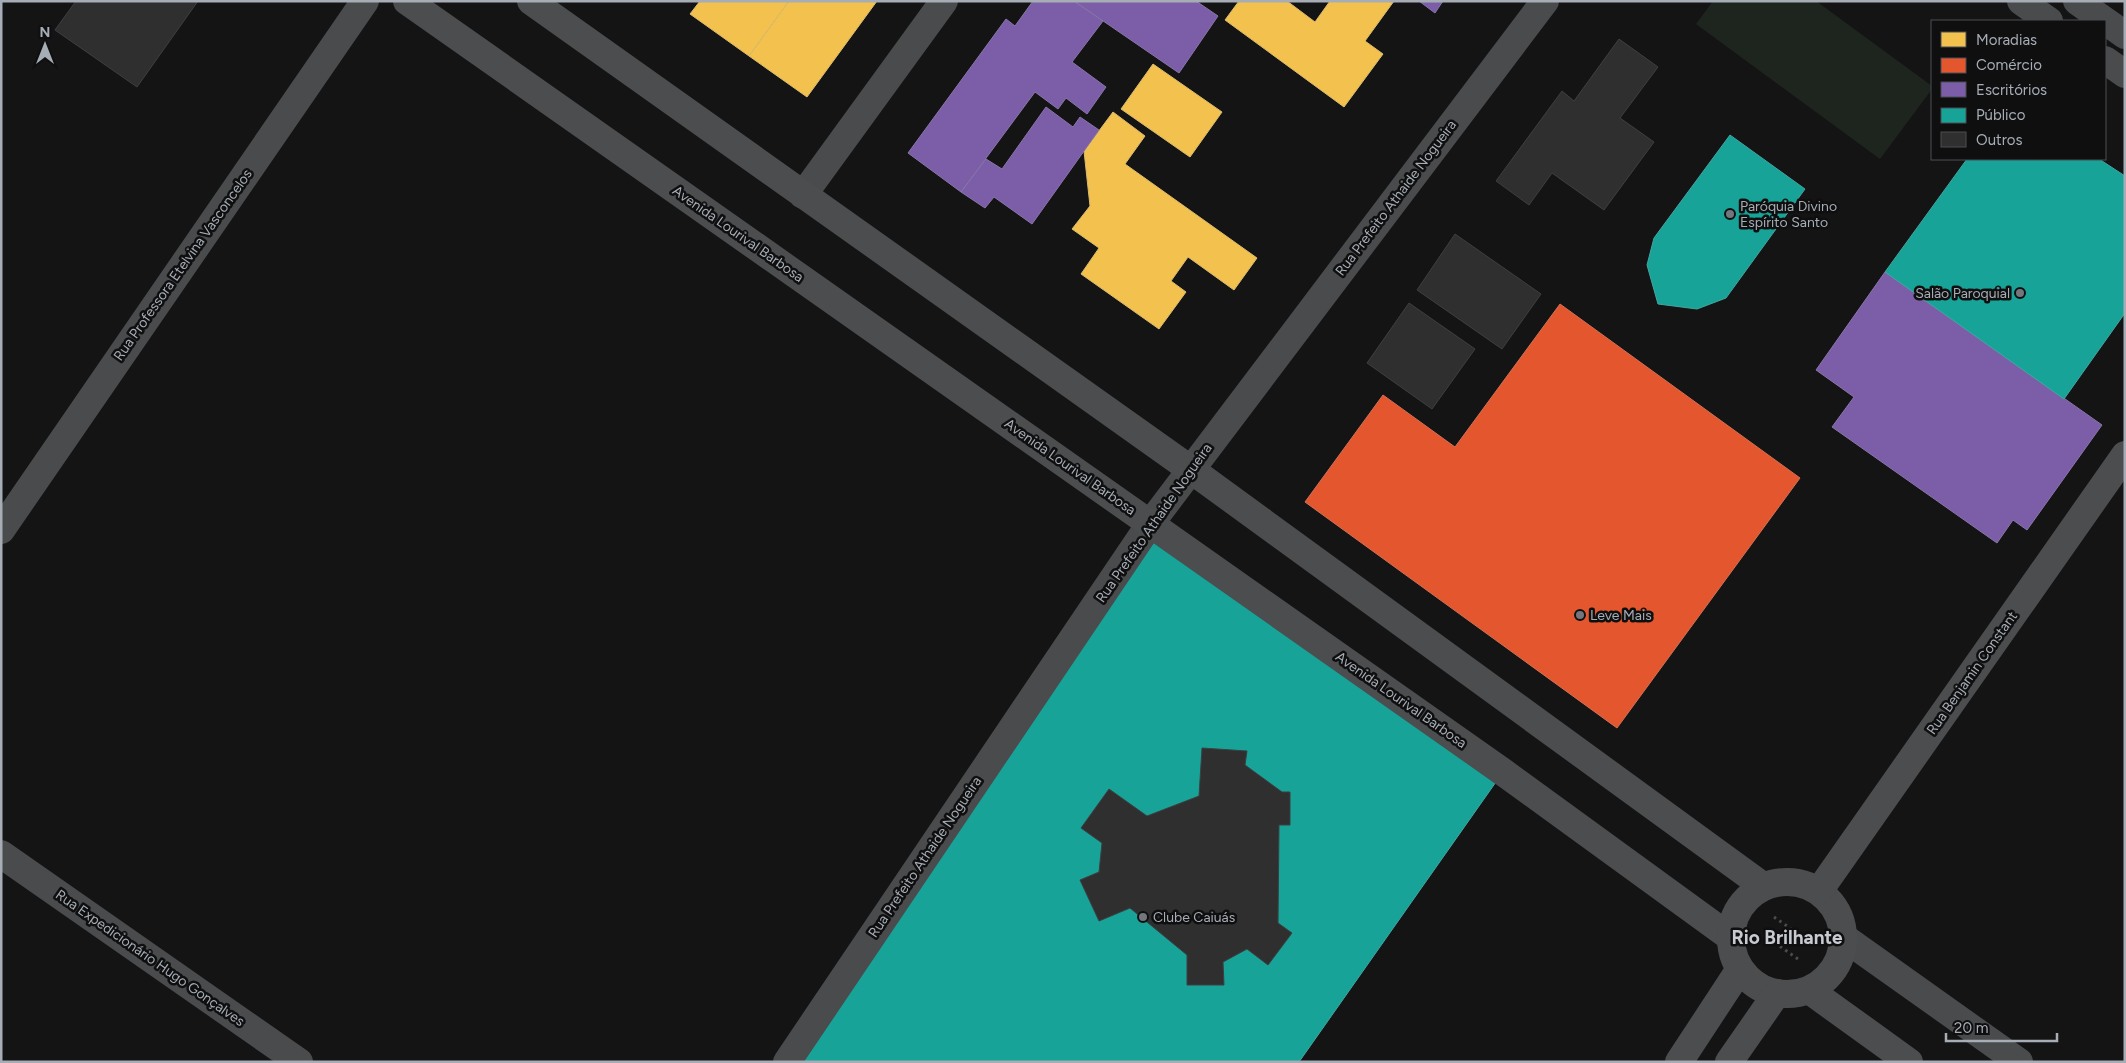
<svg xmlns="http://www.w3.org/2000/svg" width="2126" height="1063" font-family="Figtree,sans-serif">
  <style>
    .green { fill: #1e251f }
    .homes { fill: #f2c14e; stroke: #dbbb6d }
    .shops { fill: #e4572e; stroke: #d17156 }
    .offices { fill: #7b5ea7; stroke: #8876ab }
    .public { fill: #17a398; stroke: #42a6a1 }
    .building { fill: #2f2f30; stroke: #3d3f41 }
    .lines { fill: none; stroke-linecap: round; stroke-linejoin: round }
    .path { stroke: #4a4c4f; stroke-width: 3; stroke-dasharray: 2.5 4; stroke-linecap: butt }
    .minor { stroke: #494b4d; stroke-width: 28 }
    .major { stroke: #4b4d4f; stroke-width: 28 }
    .poi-dot { fill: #73777d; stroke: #0f0f10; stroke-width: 2 }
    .labels { text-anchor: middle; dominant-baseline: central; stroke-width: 5; stroke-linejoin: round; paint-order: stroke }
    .street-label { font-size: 14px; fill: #a6adb5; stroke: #0f0f10 }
    .poi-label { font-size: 14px; fill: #a6adb5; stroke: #0f0f10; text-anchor: start }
    .district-label { font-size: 19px; font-weight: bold; fill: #c7cbd1; stroke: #0f0f10 }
  </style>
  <rect width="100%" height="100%" fill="#141415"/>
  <path class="green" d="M1713,1H1816L1932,86V89L1880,159L1696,24Z"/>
  <g class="homes">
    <path d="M700,1H789L749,56L690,14Z"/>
    <path d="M789,1H877L807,97L749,56Z"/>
    <path d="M1239,1H1287L1315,22L1330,1H1394L1365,41L1383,54L1344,107L1225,20Z"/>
    <path d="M1153,64L1222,112L1190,157L1121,109Z"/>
    <path d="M1113,112L1145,136L1125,164L1257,258L1234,290L1188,257L1171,281L1186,292L1159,329L1081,274L1099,248L1072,229L1090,206L1084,151Z"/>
  </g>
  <path class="shops" d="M1560,304L1800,478L1617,728L1305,502L1383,395L1455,447Z"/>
  <g class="offices">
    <path d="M1033,1H1074L1103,21L1072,62L1106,87L1087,114L1066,98L1058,109L1035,92L961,192L908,153L1006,19L1015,26Z"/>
    <path d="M1074,1H1196L1218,16L1179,73Z"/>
    <path d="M1419,1H1443L1435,13Z"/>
    <path d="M1046,107L1073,127L1080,117L1099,130L1032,224L994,197L985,208L961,192L986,159L1002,169Z"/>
    <path d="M1885,272L2102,425L2027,530L2013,520L1997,543L1832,427L1854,397L1816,370Z"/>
  </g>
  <g class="public">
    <path d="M1730,135L1805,189L1726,298L1697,309L1658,304L1647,265L1654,238Z"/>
    <path d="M1967,159H2099L2125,176V313L2064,399L1885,272Z"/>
    <path d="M1150,524L1503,772L1299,1062H787Z"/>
  </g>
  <g class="building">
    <path d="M76,1H198L137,87L55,30Z"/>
    <path d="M1619,39L1658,67L1620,118L1654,142L1604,210L1552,173L1529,205L1496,181L1562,91L1574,101Z"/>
    <path d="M1455,234L1541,294L1502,349L1417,290Z"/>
    <path d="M1409,303L1475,349L1432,409L1367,363Z"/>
    <path d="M1202,748L1247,751L1245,765L1282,792H1290V825H1279L1278,923L1292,933L1268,965L1247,949L1223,962L1224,985H1187V955L1130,908L1099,921L1080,880L1099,872L1102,843L1081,828L1109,789L1147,816L1199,796Z"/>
  </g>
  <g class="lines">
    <g class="path">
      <path d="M1774,917L1810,942"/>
      <path d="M1764,935L1798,959"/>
    </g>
    <g class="minor">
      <path d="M2021,1L2049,21"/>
      <path d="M2077,1L2125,35"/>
      <path d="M2105,60L2125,74"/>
      <path d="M803,195L944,1"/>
      <path d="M1,530L365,1"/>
      <path d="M1,854L299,1062"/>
      <path d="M1843,937L2019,1062"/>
      <path d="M787,1062L1150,524L1545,1"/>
    </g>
    <g class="major">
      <path d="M407,1L1503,772L1730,937"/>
      <path d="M531,1L1190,469L1763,886"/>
      <circle cx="1787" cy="938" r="56"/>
      <path d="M1819,891L2125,455"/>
      <path d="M1809,990L1909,1062"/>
      <path d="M1679,1062L1740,969"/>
      <path d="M1729,1062L1777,993"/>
    </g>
  </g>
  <g class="poi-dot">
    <circle cx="1730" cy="214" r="5"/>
    <circle cx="2020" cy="293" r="5"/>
    <circle cx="1580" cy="615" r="5"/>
    <circle cx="1143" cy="917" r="5"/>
  </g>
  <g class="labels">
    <g class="street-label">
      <text transform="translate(1396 198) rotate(-53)">Rua Prefeito Athaide Nogueira</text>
      <text transform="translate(738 234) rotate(35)">Avenida Lourival Barbosa</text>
      <text transform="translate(183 265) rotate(-55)">Rua Professora Etelvina Vasconcelos</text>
      <text transform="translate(1070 467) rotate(35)">Avenida Lourival Barbosa</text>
      <text transform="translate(1154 523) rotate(-55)">Rua Prefeito Athaide Nogueira</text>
      <text transform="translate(1972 673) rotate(-55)">Rua Benjamin Constant</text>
      <text transform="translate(1401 700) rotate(35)">Avenida Lourival Barbosa</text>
      <text transform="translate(925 857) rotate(-56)">Rua Prefeito Athaide Nogueira</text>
      <text transform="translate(150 958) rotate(35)">Rua Expedicionário Hugo Gonçalves</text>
    </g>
    <g class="poi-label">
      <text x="1740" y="206">Paróquia Divino<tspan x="1740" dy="16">Espírito Santo</tspan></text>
      <text x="2010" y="293" text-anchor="end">Salão Paroquial</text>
      <text x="1590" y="615">Leve Mais</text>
      <text x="1153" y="917">Clube Caiuás</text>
    </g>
    <g class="district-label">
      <text x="1787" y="937">Rio Brilhante</text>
    </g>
  </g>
  <rect width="2126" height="1063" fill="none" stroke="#a6adb5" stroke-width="5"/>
  <rect x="1931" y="20" width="175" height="140" fill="#0f0f10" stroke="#4b4e52"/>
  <rect x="1941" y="32" width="25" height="15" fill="#f2c14e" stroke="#4b4e52"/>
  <text x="1976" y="45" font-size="15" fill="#a6adb5">Moradias</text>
  <rect x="1941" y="58" width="25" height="15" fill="#e4572e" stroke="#4b4e52"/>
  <text x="1976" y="70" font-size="15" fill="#a6adb5">Comércio</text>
  <rect x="1941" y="82" width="25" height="15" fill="#7b5ea7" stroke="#4b4e52"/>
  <text x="1976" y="95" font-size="15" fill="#a6adb5">Escritórios</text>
  <rect x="1941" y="108" width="25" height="15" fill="#17a398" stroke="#4b4e52"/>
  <text x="1976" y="120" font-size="15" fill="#a6adb5">Público</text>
  <rect x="1941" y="132" width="25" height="15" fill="#2f2f30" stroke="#4b4e52"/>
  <text x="1976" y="145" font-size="15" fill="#a6adb5">Outros</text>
  <g transform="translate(45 45)" stroke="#0f0f10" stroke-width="4" paint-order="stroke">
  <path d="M0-4L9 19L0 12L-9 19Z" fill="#a6adb5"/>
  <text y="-8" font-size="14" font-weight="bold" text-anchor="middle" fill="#a6adb5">N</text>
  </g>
  <path d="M1946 1033v8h111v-8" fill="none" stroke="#a6adb5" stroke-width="2.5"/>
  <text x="1954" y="1033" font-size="15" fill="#a6adb5" stroke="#0f0f10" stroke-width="4" paint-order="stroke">20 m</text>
</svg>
